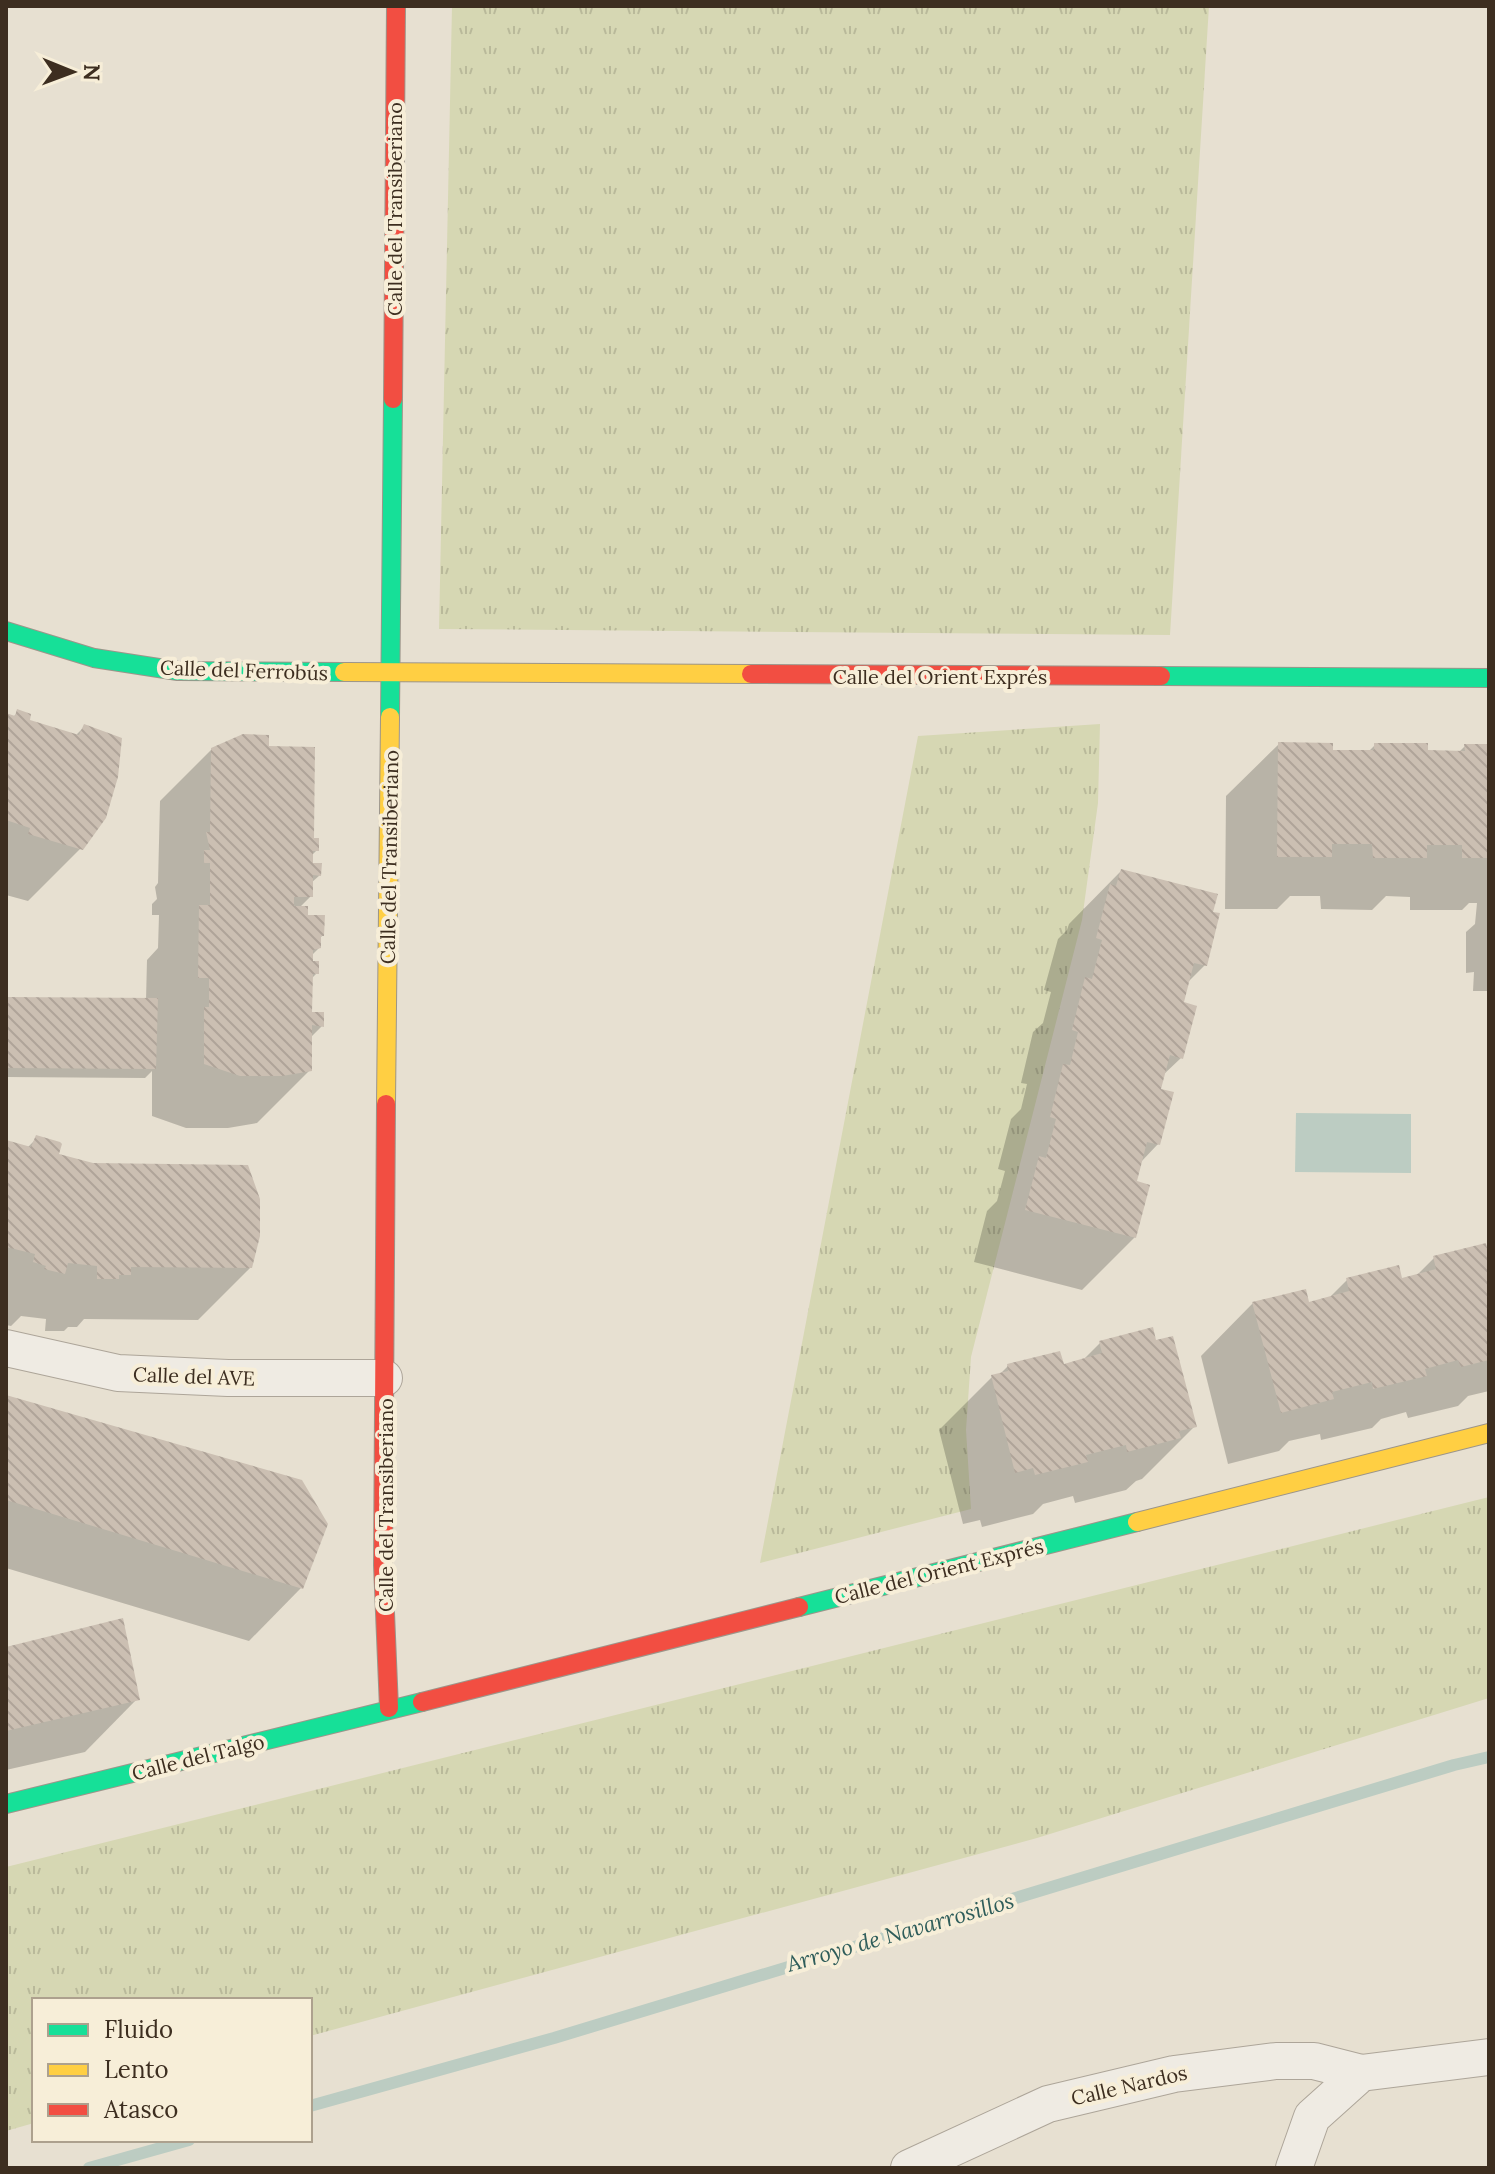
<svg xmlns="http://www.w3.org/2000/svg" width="1495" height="2174" font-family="Lora,serif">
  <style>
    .grass { fill: url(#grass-tufts) }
    .water { fill: #bcccc2 }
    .shadow { fill: #0003 }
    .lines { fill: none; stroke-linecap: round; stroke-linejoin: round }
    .stream { stroke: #bcccc2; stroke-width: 12 }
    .building { fill: url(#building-back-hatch) }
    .street-casing { stroke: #ada599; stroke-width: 38 }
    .fast-casing { stroke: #9c958a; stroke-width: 20 }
    .slow-casing { stroke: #9c958a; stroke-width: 20 }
    .jam-casing { stroke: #9c958a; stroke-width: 20 }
    .street { stroke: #efebe3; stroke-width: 36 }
    .fast { stroke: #16e098; stroke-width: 18 }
    .slow { stroke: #ffcf43; stroke-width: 18 }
    .jam { stroke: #f24e42; stroke-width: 18 }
    .labels { text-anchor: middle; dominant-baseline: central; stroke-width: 8; stroke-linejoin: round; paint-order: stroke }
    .street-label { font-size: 20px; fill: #3d2e20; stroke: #f7eed8 }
    .water-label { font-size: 22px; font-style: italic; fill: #2f5d5a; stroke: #f7eed8 }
  </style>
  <defs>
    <pattern id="grass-tufts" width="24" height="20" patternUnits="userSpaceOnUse" patternTransform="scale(2)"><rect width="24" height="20" fill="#d6d7b3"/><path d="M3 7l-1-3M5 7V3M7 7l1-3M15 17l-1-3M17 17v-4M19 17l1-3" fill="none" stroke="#b9b99a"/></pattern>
    <pattern id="building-back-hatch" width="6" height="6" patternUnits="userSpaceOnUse" patternTransform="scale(2)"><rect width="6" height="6" fill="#cbbfb2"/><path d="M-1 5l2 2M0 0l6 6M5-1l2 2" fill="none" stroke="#afa499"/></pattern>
  </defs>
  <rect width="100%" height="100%" fill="#e7e0d1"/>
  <g class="grass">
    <path d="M452,6H1209L1170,635L439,629Z"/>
    <path d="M1100,724L1098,803L1082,920L971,1357L966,1430L971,1509L760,1563L918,736Z"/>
    <path d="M1489,1497V1698L1037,1838L310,2036V2000H34V2123L6,2131V1867Z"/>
  </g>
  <path class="water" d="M1296,1113L1411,1114V1173L1295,1172Z"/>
  <g class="shadow">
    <path d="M18,712L27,721L75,736L84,727L81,848L28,901L6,895V715L13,717Z"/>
    <path d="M1279,744L1332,752H1368L1375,745L1426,752L1458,753L1465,746H1489V991H1473L1474,972L1466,973V932L1475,924L1477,903H1469L1462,910H1410V897L1386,896L1372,910L1321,909L1320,896H1290L1277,909H1225L1226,796Z"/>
    <path d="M213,748H267L317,850L311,856V865L320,875L311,883V896L299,908L322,936L319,939V948L311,956L317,973L310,980V1013L322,1026L310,1038V1070L257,1123L228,1128H186L152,1116V1071L145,1078L6,1077V999L146,1000L147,960L158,948L159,915H152V904L157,899L155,887L158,883L160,801Z"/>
    <path d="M1121,871L1205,965L1186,984L1181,1004V1058L1162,1076L1159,1091L1158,1144L1140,1163L1135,1183V1237L1082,1290L974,1262L987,1211L997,1201L1005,1171L998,1169L1011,1119L1021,1109L1027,1084L1021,1083L1033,1032L1043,1023L1051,992L1044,990L1058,939L1067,930L1069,924Z"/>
    <path d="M37,1138L57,1156L251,1267L198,1320L84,1319L77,1327H68L64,1331H45L46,1319L21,1316L11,1326L6,1325V1142L27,1148Z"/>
    <path d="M1434,1258H1489V1391L1468,1396L1458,1406L1408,1418L1406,1412L1381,1419L1372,1428L1321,1440L1320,1434L1289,1441L1279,1451L1228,1464L1201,1356L1253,1303L1308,1304L1328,1299L1347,1280H1401L1415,1277Z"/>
    <path d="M1100,1343L1194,1427L1142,1479L1136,1481L1126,1490L1075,1503L1073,1496L1043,1504L1033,1514L982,1527L980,1520L963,1524L939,1430L992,1377L998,1376L1008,1366H1062L1082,1361Z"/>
    <path d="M6,1396L301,1588L249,1641L6,1568Z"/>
    <path d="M6,1649L137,1699L85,1752L6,1770Z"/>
  </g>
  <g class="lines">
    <g class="stream">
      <path d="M310,2106L554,2038L1454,1765L1489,1757"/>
      <path d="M89,2168L189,2140"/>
    </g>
  </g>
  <g class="building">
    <path d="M17,709L31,714L30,720L79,735L84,724L122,738L118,777L106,818L83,850L28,834L30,828L6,820V713L15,716Z"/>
    <path d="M243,734L269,735V746L315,747L314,838H319V851H313V863H322L321,876L313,875V897H294V906H308V915H325L324,936H321V948L313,950V961H319V974H313L312,1012H324V1027L312,1025V1071L282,1076H240L204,1064V1007H209V978H198L199,905H210V863H204V850H210L206,832H210L211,748Z"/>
    <path d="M1278,742L1333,743V750H1374V743H1428V750L1465,751L1464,744H1489V858H1462V845H1427V858H1373L1372,844H1332V857H1277Z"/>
    <path d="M1121,869L1218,894L1213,912L1220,913L1207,966L1194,963L1184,1002L1197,1006L1183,1059L1170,1055L1161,1089L1174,1092L1160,1145L1147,1142L1137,1181L1150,1185L1136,1238L1025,1210L1039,1156L1046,1158L1056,1119L1050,1117L1063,1064L1070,1065L1078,1032L1072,1030L1085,977L1092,979L1102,940L1096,938L1110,884L1116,886Z"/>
    <path d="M6,997L158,998L156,1069L6,1068Z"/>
    <path d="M36,1135L60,1142L62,1144L59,1154L93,1163L248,1165L260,1199V1236L252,1268L131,1267V1275H119V1279H97V1266L68,1263L65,1274L44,1269L46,1266L33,1262L35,1254L6,1247V1140L31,1147Z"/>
    <path d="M1486,1243L1489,1257V1360L1461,1367L1458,1360L1425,1369L1427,1376L1373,1389L1372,1382L1332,1392L1334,1399L1281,1413L1252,1302L1306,1289L1309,1302L1349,1291L1346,1278L1399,1265L1402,1278L1436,1269L1433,1256Z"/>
    <path d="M1153,1327L1156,1340L1173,1336L1197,1427L1179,1431L1181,1438L1127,1452L1126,1445L1086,1455L1088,1462L1035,1475L1033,1468L1015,1473L991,1375L1008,1371L1007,1364L1060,1351L1064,1364L1102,1353L1099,1341Z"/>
    <path d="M6,1395L302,1480L328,1524L303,1589L6,1500Z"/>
    <path d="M123,1618L140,1700L6,1731V1647Z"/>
  </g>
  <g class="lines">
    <defs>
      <g id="street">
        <path d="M6,1348L118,1373L228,1378H384"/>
        <path d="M909,2168L1048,2104L1174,2074L1276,2061H1314L1361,2073"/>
        <path d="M1294,2168L1312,2117L1361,2073L1489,2057"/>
      </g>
      <g id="fast">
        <path d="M6,631L94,658L178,671L344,672"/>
        <path d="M1161,676L1489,678"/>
        <path d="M390,717L393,399"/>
        <path d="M799,1607L1137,1522"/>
        <path d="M6,1804L422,1702"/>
      </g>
      <g id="slow">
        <path d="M344,672L751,674"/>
        <path d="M386,1104L390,717"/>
        <path d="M1137,1522L1489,1433"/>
      </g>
      <g id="jam">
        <path d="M393,399L396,6"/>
        <path d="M751,674L1161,676"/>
        <path d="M386,1104L383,1565L389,1708"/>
        <path d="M422,1702L799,1607"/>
      </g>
    </defs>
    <use href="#street" class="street-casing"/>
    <use href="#fast" class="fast-casing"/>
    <use href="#slow" class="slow-casing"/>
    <use href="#jam" class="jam-casing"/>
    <use href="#street" class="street"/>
    <use href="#fast" class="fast"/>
    <use href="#slow" class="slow"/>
    <use href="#jam" class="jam"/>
  </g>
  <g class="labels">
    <g class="street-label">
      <text transform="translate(394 209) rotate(-90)">Calle del Transiberiano</text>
      <text transform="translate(244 670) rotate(2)">Calle del Ferrobús</text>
      <text x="940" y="676">Calle del Orient Exprés</text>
      <text transform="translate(389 857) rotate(-89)">Calle del Transiberiano</text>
      <text transform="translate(194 1376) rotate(2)">Calle del AVE</text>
      <text transform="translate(385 1505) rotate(-90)">Calle del Transiberiano</text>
      <text transform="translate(939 1571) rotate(-14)">Calle del Orient Exprés</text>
      <text transform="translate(198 1757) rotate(-14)">Calle del Talgo</text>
      <text transform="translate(1129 2085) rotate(-13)">Calle Nardos</text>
    </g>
    <g class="water-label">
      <text transform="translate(900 1932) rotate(-16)">Arroyo de Navarrosillos</text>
    </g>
  </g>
  <rect width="1495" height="2174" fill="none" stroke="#3d2e20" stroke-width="16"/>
  <rect x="32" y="1998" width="280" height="144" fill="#f7eed8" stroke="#ada18e" stroke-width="2"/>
  <rect x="48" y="2024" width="40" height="12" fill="#16e098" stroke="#ada18e" stroke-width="2"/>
  <text x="104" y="2038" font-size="24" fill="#3d2e20">Fluido</text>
  <rect x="48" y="2064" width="40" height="12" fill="#ffcf43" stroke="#ada18e" stroke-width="2"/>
  <text x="104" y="2078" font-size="24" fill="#3d2e20">Lento</text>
  <rect x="48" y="2104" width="40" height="12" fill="#f24e42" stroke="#ada18e" stroke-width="2"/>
  <text x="104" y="2118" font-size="24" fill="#3d2e20">Atasco</text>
  <g transform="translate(72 72) rotate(91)" stroke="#f7eed8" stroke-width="6" paint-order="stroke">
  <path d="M0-6L14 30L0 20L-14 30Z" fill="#3d2e20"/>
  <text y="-12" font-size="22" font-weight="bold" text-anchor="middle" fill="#3d2e20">N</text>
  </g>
</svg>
